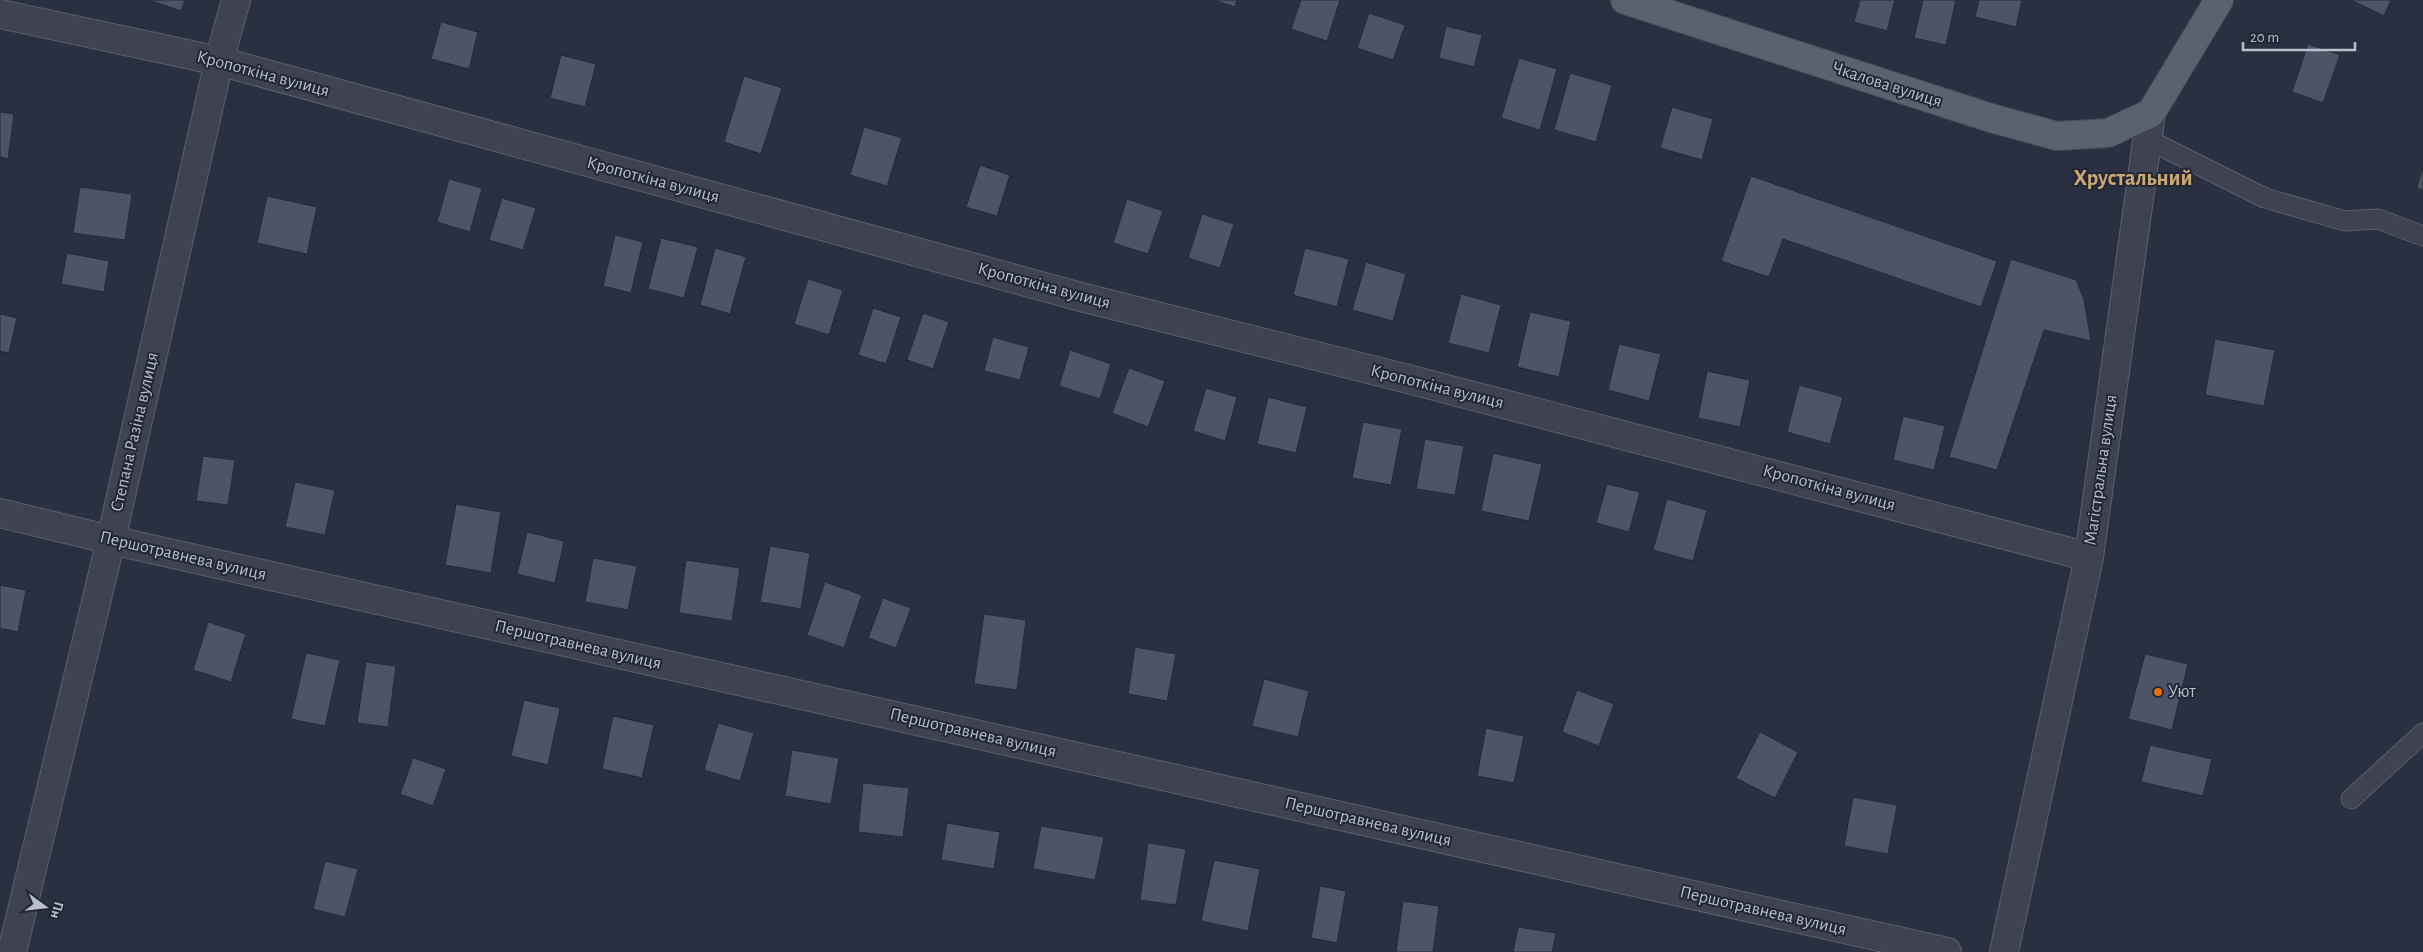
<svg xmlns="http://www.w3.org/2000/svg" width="2423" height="952" font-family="'Alegreya Sans',sans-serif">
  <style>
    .building { fill: #4e5467; stroke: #242938 }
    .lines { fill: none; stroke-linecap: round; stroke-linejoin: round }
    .service-casing { stroke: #5c606e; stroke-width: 21 }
    .minor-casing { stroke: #5c606e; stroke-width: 30 }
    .tertiary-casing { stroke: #5c606e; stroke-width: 30 }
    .primary-casing { stroke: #484b5a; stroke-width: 30 }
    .service { stroke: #3e4251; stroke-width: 19 }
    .minor { stroke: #3e4251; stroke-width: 28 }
    .tertiary { stroke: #3e4251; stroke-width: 28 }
    .primary { stroke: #5c6170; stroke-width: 28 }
    .food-dot { fill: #e8710a; stroke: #222736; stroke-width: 2 }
    .labels { text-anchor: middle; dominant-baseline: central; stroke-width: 4; stroke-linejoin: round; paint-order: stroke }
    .street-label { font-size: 18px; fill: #bbbecb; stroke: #222736 }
    .poi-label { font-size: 18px; fill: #bbbecb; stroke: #222736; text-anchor: start }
    .district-label { font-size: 22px; font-weight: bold; fill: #cca974; stroke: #222736 }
  </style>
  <rect width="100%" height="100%" fill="#2a3041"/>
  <g class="building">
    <path d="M149,0H185L181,11Z"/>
    <path d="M1213,0H1237L1235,7Z"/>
    <path d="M1301,0H1340L1327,41L1291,29Z"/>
    <path d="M1860,0H1895L1887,31L1854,22Z"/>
    <path d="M1923,0H1956L1946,45L1914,38Z"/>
    <path d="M1979,0H2022L2016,27L1975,17Z"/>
    <path d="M2351,0H2391L2384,16Z"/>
    <path d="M1369,13L1405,25L1393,60L1357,48Z"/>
    <path d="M441,22L478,32L469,69L431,59Z"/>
    <path d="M1446,26L1482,35L1474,67L1439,58Z"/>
    <path d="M2308,44L2340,55L2323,103L2292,92Z"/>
    <path d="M561,55L596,64L585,107L550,98Z"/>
    <path d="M1519,58L1557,69L1540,130L1501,118Z"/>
    <path d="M1570,73L1612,85L1596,142L1554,130Z"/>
    <path d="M744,76L782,88L761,154L724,142Z"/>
    <path d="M1672,107L1713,119L1702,160L1660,148Z"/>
    <path d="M0,112L14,114L8,159L0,157Z"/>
    <path d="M864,127L902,138L887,186L850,175Z"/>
    <path d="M980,165L1010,175L997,216L966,207Z"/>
    <path d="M2423,166V190L2417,188Z"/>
    <path d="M1751,176L1997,261L1981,307L1783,239L1769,277L1721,261Z"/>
    <path d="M449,179L482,188L470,232L437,222Z"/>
    <path d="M80,187L132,194L125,240L73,233Z"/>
    <path d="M267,196L317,207L307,254L257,243Z"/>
    <path d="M502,198L536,208L523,250L489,240Z"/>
    <path d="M1127,199L1163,211L1148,254L1113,243Z"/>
    <path d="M1202,214L1234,224L1220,268L1188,258Z"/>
    <path d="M615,235L643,242L631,293L603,286Z"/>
    <path d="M661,238L698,247L684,298L648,289Z"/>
    <path d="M715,248L746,257L730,314L700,305Z"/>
    <path d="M1305,248L1349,259L1337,307L1293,295Z"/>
    <path d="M67,253L109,261L104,292L61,284Z"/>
    <path d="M2011,259L2076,280L2084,299L2091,341L2044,330L1997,470L1949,457Z"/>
    <path d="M1366,262L1406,274L1393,321L1352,310Z"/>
    <path d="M808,279L843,290L829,335L794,324Z"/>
    <path d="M1461,294L1501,305L1489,353L1448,343Z"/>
    <path d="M873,308L901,317L886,364L858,355Z"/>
    <path d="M1530,312L1571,321L1559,377L1517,367Z"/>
    <path d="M923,313L949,322L933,369L907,360Z"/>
    <path d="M0,314L17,318L9,353L0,351Z"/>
    <path d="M993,337L1029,347L1020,380L984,371Z"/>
    <path d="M2215,339L2275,350L2264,406L2205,395Z"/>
    <path d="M1619,344L1661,354L1649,401L1608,390Z"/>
    <path d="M1070,350L1111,364L1100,399L1059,386Z"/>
    <path d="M1129,368L1165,381L1148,427L1112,413Z"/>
    <path d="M1707,371L1750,380L1740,427L1698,418Z"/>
    <path d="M1799,385L1843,397L1830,444L1787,432Z"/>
    <path d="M1206,388L1237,397L1225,441L1193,431Z"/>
    <path d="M1268,397L1307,407L1296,453L1257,444Z"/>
    <path d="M1903,416L1945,426L1934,470L1893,460Z"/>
    <path d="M1363,422L1402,429L1391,485L1352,478Z"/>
    <path d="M1425,439L1464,446L1455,495L1416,489Z"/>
    <path d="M1493,453L1542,464L1529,521L1481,511Z"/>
    <path d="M203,456L235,460L228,505L196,501Z"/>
    <path d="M295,482L335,490L325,535L285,527Z"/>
    <path d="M1607,484L1640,492L1629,532L1596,523Z"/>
    <path d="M1667,499L1707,510L1693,561L1653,550Z"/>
    <path d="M456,504L501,512L491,573L445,565Z"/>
    <path d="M527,532L564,541L555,583L517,574Z"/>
    <path d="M770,546L810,553L801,609L760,602Z"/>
    <path d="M593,558L637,566L628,610L585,602Z"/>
    <path d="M686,560L740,568L732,621L679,613Z"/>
    <path d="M825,582L862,595L844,648L807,635Z"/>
    <path d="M0,585L26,590L18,632L0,628Z"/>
    <path d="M883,598L911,608L896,648L868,638Z"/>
    <path d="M984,614L1026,620L1017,690L974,684Z"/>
    <path d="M208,622L246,634L231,682L193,670Z"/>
    <path d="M1135,647L1176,654L1167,701L1128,694Z"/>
    <path d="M306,653L340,660L325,726L291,719Z"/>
    <path d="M2145,654L2188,664L2172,730L2128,719Z"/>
    <path d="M366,662L396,666L388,727L357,723Z"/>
    <path d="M1264,679L1309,691L1298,737L1252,726Z"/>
    <path d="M1577,690L1614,704L1599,746L1562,732Z"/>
    <path d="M524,700L560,708L548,765L511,756Z"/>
    <path d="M613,716L654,725L642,778L602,769Z"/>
    <path d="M718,723L754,733L740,781L704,770Z"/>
    <path d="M1486,728L1524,736L1514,783L1477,776Z"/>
    <path d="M1760,732L1798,752L1775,798L1736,778Z"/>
    <path d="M2150,745L2212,759L2203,796L2141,782Z"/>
    <path d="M792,750L839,758L831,804L785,796Z"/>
    <path d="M413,758L446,769L433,806L400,794Z"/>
    <path d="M863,783L909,788L903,837L858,832Z"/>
    <path d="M1853,797L1897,805L1888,854L1844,846Z"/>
    <path d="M947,823L1000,832L994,869L941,860Z"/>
    <path d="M1041,826L1104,837L1095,880L1033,869Z"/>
    <path d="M1148,843L1186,849L1176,905L1140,900Z"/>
    <path d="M1214,860L1260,869L1248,931L1201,921Z"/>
    <path d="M325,861L358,869L345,917L313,909Z"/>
    <path d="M1320,886L1346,891L1337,943L1311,938Z"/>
    <path d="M1403,901L1439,906L1433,952H1396Z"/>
    <path d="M1518,927L1556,933L1552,952H1513Z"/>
  </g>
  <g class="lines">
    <defs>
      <g id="service">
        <path d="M2147,139L2265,198L2345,221L2378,219L2423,236"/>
        <path d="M2351,799L2423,733"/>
      </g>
      <g id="minor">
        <path d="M0,14L219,61L1081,297L1408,379L2089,557"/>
        <path d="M0,513L111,540L1947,952"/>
        <path d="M12,952L111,540L219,61L236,0"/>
      </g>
      <path id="tertiary" d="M2004,952L2089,557L2151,113"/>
      <path id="primary" d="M1625,0L1991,118L2057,136L2108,133L2151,113L2219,0"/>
    </defs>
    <use href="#service" class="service-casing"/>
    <use href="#minor" class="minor-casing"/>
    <use href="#tertiary" class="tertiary-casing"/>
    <use href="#primary" class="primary-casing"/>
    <use href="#service" class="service"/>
    <use href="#minor" class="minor"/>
    <use href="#tertiary" class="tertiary"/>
    <use href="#primary" class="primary"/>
  </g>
  <circle class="food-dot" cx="2158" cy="692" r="5"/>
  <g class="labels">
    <g class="street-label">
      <text transform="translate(263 74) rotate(15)">Кропоткіна вулиця</text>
      <text transform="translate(1887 85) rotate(18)">Чкалова вулиця</text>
      <text transform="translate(653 180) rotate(15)">Кропоткіна вулиця</text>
      <text transform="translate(1044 286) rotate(15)">Кропоткіна вулиця</text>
      <text transform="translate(1437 387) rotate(14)">Кропоткіна вулиця</text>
      <text transform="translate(135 432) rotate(-77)">Степана Разіна вулиця</text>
      <text transform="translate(2101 470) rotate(-82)">Магістральна вулиця</text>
      <text transform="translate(1829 488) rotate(15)">Кропоткіна вулиця</text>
      <text transform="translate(183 556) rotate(13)">Першотравнева вулиця</text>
      <text transform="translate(578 645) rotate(13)">Першотравнева вулиця</text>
      <text transform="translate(973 733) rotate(13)">Першотравнева вулиця</text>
      <text transform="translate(1368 822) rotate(13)">Першотравнева вулиця</text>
      <text transform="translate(1763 911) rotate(13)">Першотравнева вулиця</text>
    </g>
    <g class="poi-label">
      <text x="2168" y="692">Уют</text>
    </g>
    <g class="district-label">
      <text x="2133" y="178">Хрустальний</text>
    </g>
  </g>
  <g transform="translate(45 907) rotate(105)" stroke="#222736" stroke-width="4" paint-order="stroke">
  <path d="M0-4L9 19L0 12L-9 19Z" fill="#bbbecb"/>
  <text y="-8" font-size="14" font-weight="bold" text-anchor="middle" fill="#bbbecb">Пн</text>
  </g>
  <path d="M2243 42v8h112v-8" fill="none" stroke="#bbbecb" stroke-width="2.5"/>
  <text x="2250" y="42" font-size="15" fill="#bbbecb" stroke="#222736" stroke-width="4" paint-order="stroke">20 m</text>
</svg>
